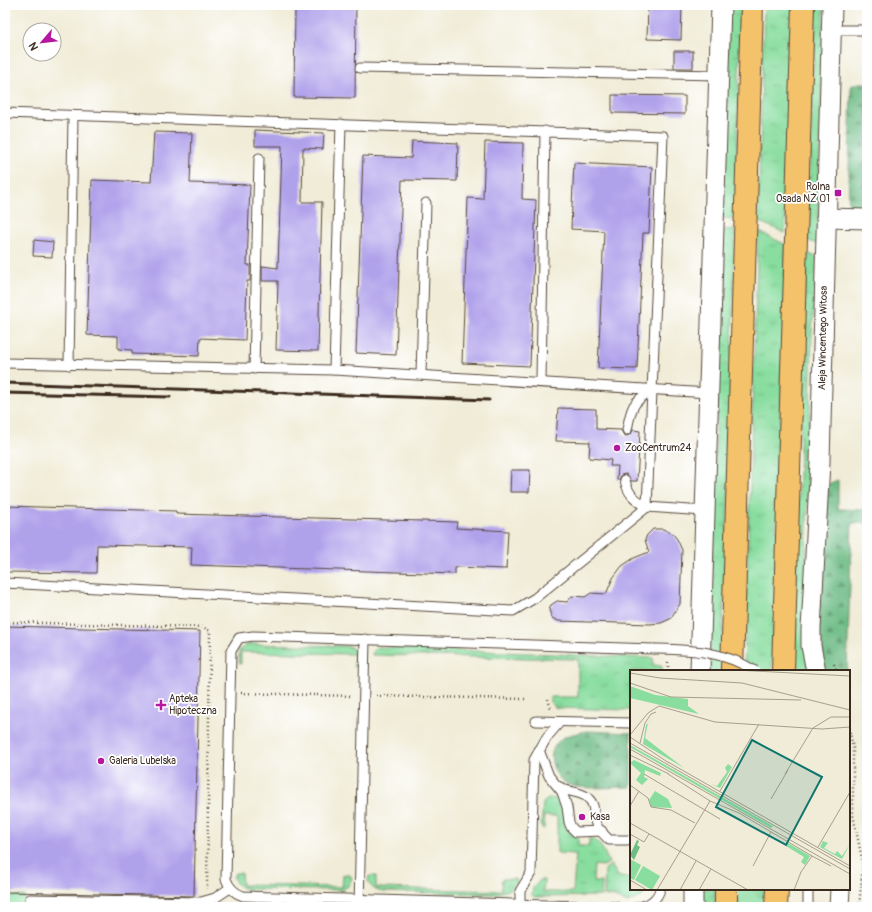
<svg xmlns="http://www.w3.org/2000/svg" width="872" height="912" font-family="Pangolin,sans-serif">
  <style>
    .grass { fill: url(#grass-tufts); stroke: #62845e }
    .forest { fill: url(#forest-firs); stroke: #547352 }
    .building { fill: #b0a1eb }
    .lines { fill: none; stroke-linecap: round; stroke-linejoin: round }
    .service-casing { stroke: #56473a; stroke-width: 11 }
    .minor-casing { stroke: #56473a; stroke-width: 21 }
    .primary-casing { stroke: #56473a; stroke-width: 24 }
    .path { stroke: #56473a; stroke-width: 2.5; stroke-dasharray: 1 3; stroke-linecap: butt }
    .service { stroke: #fff; stroke-width: 9 }
    .minor { stroke: #fff; stroke-width: 19 }
    .primary { stroke: #f3c26a; stroke-width: 22 }
    .rail { stroke: #3b2a1e; stroke-width: 3 }
    .service-bridge-casing { stroke: #56473a; stroke-width: 11; stroke-linecap: butt }
    .service-bridge { stroke: #fff; stroke-width: 9 }
    .poi-dot { fill: #b5179e; stroke: #fff; stroke-width: 1.5 }
    .labels { text-anchor: middle; dominant-baseline: central; stroke-width: 3.5; stroke-linejoin: round; paint-order: stroke }
    .poi-label { font-size: 10px; fill: #3b2a1e; stroke: #fff; text-anchor: start }
    .street-label { font-size: 10px; fill: #3b2a1e; stroke: #fff }
    .inset-road { fill: none; stroke: #a89e8d; stroke-width: 1 }
    .view { fill: #0f766e; fill-opacity: 0.15; stroke: #0f766e; stroke-width: 2 }
    .inset-edge { fill: none; stroke: #3b2a1e; stroke-width: 2 }
  </style>
  <defs>
    <pattern id="grass-tufts" width="24" height="20" patternUnits="userSpaceOnUse"><rect width="24" height="20" fill="#88dd9f"/><path d="M3 7l-1-3M5 7V3M7 7l1-3M15 17l-1-3M17 17v-4M19 17l1-3" fill="none" stroke="#76be88"/></pattern>
    <pattern id="forest-firs" width="22" height="20" patternUnits="userSpaceOnUse"><rect width="22" height="20" fill="#6ebc86"/><path d="M5 1l3.5 6h-7zM16 11l3.5 6h-7z" fill="#5c996d"/></pattern>
  </defs>
  <rect width="100%" height="100%" fill="#fff"/>
  <filter id="ink" filterUnits="userSpaceOnUse"><feTurbulence type="fractalNoise" baseFrequency=".025" numOctaves="2"/><feDisplacementMap in="SourceGraphic" scale="8" xChannelSelector="R" yChannelSelector="G"/><feConvolveMatrix kernelMatrix="1 2 1 2 8 2 1 2 1" color-interpolation-filters="sRGB"/></filter>
  <filter id="wash" filterUnits="userSpaceOnUse"><feTurbulence type="fractalNoise" baseFrequency=".012" numOctaves="4" result="noise"/><feDisplacementMap in="SourceGraphic" scale="16" xChannelSelector="R" yChannelSelector="G"/><feGaussianBlur stdDeviation="0.9" result="paint"/><feColorMatrix in="noise" values="0 0 0 0 0 0 0 0 0 0 0 0 0 0 0 0 0 1.4 0 .05"/><feComposite in="paint" operator="in"/></filter>
  <g filter="url(#wash)">
    <rect width="100%" height="100%" fill="#f0ecd7"/>
    <g class="grass">
      <path d="M729,5H741L735,219L722,218Z"/>
      <path d="M764,5H793L785,233L758,221Z"/>
      <path d="M816,5H824L817,244L807,240Z"/>
      <path d="M723,229L735,230L729,476L721,671H708Z"/>
      <path d="M758,231L786,245L772,671H744Z"/>
      <path d="M806,253L817,257L812,332L805,600L808,671H793Z"/>
      <path d="M248,644L345,646L351,647L355,652L356,666L354,667V654L241,652V664L239,663V650Z"/>
      <path d="M378,647L653,658V665L662,666V671H631V710L556,708L550,702V697H578V659L372,655L374,649Z"/>
      <path d="M554,798C573,804 555,829 578,837V846H589V838C600,839 605,854 609,863L603,866L594,865L593,882H602L601,896L534,897L532,895L533,888L540,880H544L543,892H573L576,854L557,853V816H544V829L541,827L543,803L548,799Z"/>
      <path d="M611,865L619,877L631,878V889H645L643,896L628,903L612,896H604L605,869Z"/>
      <path d="M235,873H241L242,885L342,887L343,875H350L352,878L348,886L342,890L247,889C240,888 236,884 233,877Z"/>
      <path d="M369,876H376V888L501,891L502,879H516L517,882L509,890L495,894L388,892C378,892 372,890 368,881Z"/>
      <path d="M702,889H715V907H701Z"/>
      <path d="M739,889H766L765,907H738Z"/>
      <path d="M5,896H25V904L143,907H5Z"/>
    </g>
    <g class="forest">
      <path d="M859,83H867V214L848,213L851,86Z"/>
      <path d="M838,480V509L867,510V523H852L847,671H823L817,645L826,488L830,483Z"/>
      <path d="M587,731L631,733V787C617,787 581,790 569,785C552,777 544,752 561,739C569,734 578,733 587,731Z"/>
    </g>
    <g id="blocks">
      <g class="building">
        <path d="M295,5H356L355,98L294,97Z"/>
        <path d="M648,5H682L681,40L647,39Z"/>
        <rect x="674" y="51" width="19" height="17"/>
        <path d="M612,95L685,96V114L612,113Z"/>
        <path d="M255,130L324,133L323,149L303,148L302,202H322L318,351L276,350L278,281H262V266L278,268L282,146H255Z"/>
        <path d="M154,132L192,133L190,183L250,185L247,265H250V281H247L245,340L200,338L199,356L132,354V350L118,349V336L87,335L92,180L151,182Z"/>
        <path d="M412,141L458,143L457,181L402,180L396,355L356,353L363,156L411,158Z"/>
        <path d="M485,142L523,143L522,199L536,200L530,366L462,363L468,198L483,199Z"/>
        <path d="M574,163L652,167L649,233H643L637,369L598,368L604,231L571,229Z"/>
        <path d="M34,240L53,242L52,257L33,256Z"/>
        <path d="M558,408L596,409V429L621,430L623,434L626,436L631,434L633,430L640,431L637,481H631L626,474L621,475L619,480H617L618,466H610L611,460L589,458L590,442L556,441Z"/>
        <path d="M511,470H530L529,492H510Z"/>
        <path d="M5,506L176,511V514L457,522L456,528L508,531L506,569L455,567V574L191,565L192,547L97,545L96,573L5,572Z"/>
        <path d="M653,529H663L673,534L677,539L682,550L680,604L670,619L661,623L650,624L558,621L552,618L549,610L551,605L557,601L567,602L572,596L585,597L591,593L606,594L613,578L622,566L634,558L649,552L645,540L647,535Z"/>
        <path d="M5,626L200,631L194,896L5,892Z"/>
      </g>
    </g>
  </g>
  <g filter="url(#ink)">
    <use href="#blocks" fill-opacity="0" stroke="#56473a" stroke-width="1"/>
    <g class="lines">
      <defs>
        <g id="service">
          <path d="M831,30H867"/>
          <path d="M360,68L719,75"/>
          <path d="M5,113L663,136L647,507"/>
          <path d="M5,363L334,370L709,393"/>
          <path d="M69,365L73,116"/>
          <path d="M254,369L259,158"/>
          <path d="M334,370L341,124"/>
          <path d="M421,374L426,203"/>
          <path d="M541,382L545,131"/>
          <path d="M627,430C631,408 632,402 652,390"/>
          <path d="M625,480C628,495 635,499 647,507"/>
          <path d="M5,583L513,611L535,598L647,507L704,511"/>
          <path d="M536,721L631,723"/>
          <path d="M539,750L549,776L562,792L567,807L569,822L571,827L576,832L602,831"/>
          <path d="M560,787C568,793 581,791 588,798C597,806 592,815 596,824C598,830 605,835 609,840H627"/>
          <path d="M30,899L201,902L215,898L230,888"/>
          <path d="M520,904V891L531,873L534,760L547,737L559,723"/>
          <path d="M359,907L365,639"/>
          <path d="M616,907L243,896C234,893 229,888 226,879L231,651L239,638L253,636L654,649"/>
          <path d="M638,907C648,906 658,899 660,889"/>
          <path d="M808,907V889"/>
        </g>
        <g id="minor">
          <path d="M826,218L867,219"/>
          <path d="M700,671L721,5"/>
          <path d="M816,671L811,646V629L820,462L832,5"/>
          <path d="M693,907V889"/>
          <path d="M839,907L840,889"/>
        </g>
        <g id="primary">
          <path d="M732,671L752,5"/>
          <path d="M783,671L803,5"/>
          <path d="M726,907V889"/>
          <path d="M776,907L777,889"/>
        </g>
      </defs>
      <use href="#service" class="service-casing"/>
      <use href="#minor" class="minor-casing"/>
      <use href="#primary" class="primary-casing"/>
      <g class="path">
        <path d="M5,622L203,627L210,631L207,889"/>
        <path d="M834,664L837,671"/>
        <path d="M668,671V662"/>
        <path d="M241,693L352,696"/>
        <path d="M376,696L526,699"/>
        <path d="M548,699L551,709"/>
        <path d="M849,728L853,748V815L863,864L859,907"/>
      </g>
      <use href="#service" class="service"/>
      <use href="#minor" class="minor"/>
      <use href="#primary" class="primary"/>
      <g class="rail">
        <path d="M5,383L489,400"/>
        <path d="M5,393L170,397"/>
      </g>
      <defs>
        <path id="service-bridge" d="M654,649C691,650 722,650 755,671"/>
      </defs>
      <use href="#service-bridge" class="service-bridge-casing"/>
      <use href="#service-bridge" class="service-bridge"/>
    </g>
  </g>
  <g class="poi-dot">
    <rect x="834" y="189" width="8" height="8" rx="2"/>
    <circle cx="617" cy="448" r="4"/>
    <path d="M159 699h4v4h4v4h-4v4h-4v-4h-4v-4h4z"/>
    <circle cx="101" cy="761" r="4"/>
    <circle cx="582" cy="817" r="4"/>
  </g>
  <g class="labels">
    <g class="poi-label">
      <text x="830" y="187" text-anchor="end">Rolna<tspan x="830" dy="12">Osada NŻ 01</tspan></text>
      <text x="625" y="448">ZooCentrum24</text>
      <text x="169" y="699">Apteka<tspan x="169" dy="12">Hipoteczna</tspan></text>
      <text x="109" y="761">Galeria Lubelska</text>
      <text x="590" y="817">Kasa</text>
    </g>
    <g class="street-label">
      <text transform="translate(823 338) rotate(-89)">Aleja Wincentego Witosa</text>
    </g>
  </g>
  <g transform="translate(630 670)">
    <rect width="220" height="220" fill="#f0ecd7"/>
    <path d="M0,16L25,25L58,29V36L69,44L0,28ZM28,44L18,53L15,68L54,98L13,74L16,55ZM0,75L143,156L141,158L0,77ZM98,94L102,97L90,118L81,114L87,116L97,102L95,98ZM193,171L198,173L194,178L205,184L207,181L212,186L220,174L212,189L190,177ZM158,173L180,186L175,195L171,192L174,187L156,176Z" fill="#88dd9f"/>
    <path d="M7,170L9,171L7,175L10,177L4,190L0,185Z" fill="#6ebc86"/>
    <path d="M4,90L31,103L30,106L15,100L14,107L18,109L12,115L6,110L11,103L0,93ZM25,121L38,129L42,138L21,137L19,130ZM0,189L11,195L4,210L0,208Z" fill="#88dd9f"/>
    <path d="M13,196L30,206L22,220L5,210Z" fill="#88dd9f"/>
    <path class="inset-road" d="M105,0L220,6M0,3L30,8L112,13L220,40M0,13L41,27L171,30M29,36L85,52L192,59L220,57M0,65L18,43L29,36M0,67L39,93M0,73L220,199M10,73L15,53L21,44L26,42M0,79L220,204M0,85L39,104M38,92L220,196M14,104L90,149M38,104L80,131L109,143L182,186L171,202L164,220M155,104L183,58L201,47H220M0,115L18,128L21,137L41,140L65,153M90,121L129,54M141,129L158,100M0,136L9,121M0,153L118,220M0,164L14,172L19,164M188,177L220,122M182,186L201,196M123,196L141,162M0,210L17,220M27,220L80,131M50,220L66,191M69,220L81,199"/>
    <path class="view" d="M122,70L192,107L156,175L86,137Z"/>
    <rect width="220" height="220" class="inset-edge"/>
  </g>
  <rect width="872" height="912" fill="none" stroke="#fff" stroke-width="20"/>
  <g transform="translate(42 42) rotate(242)"><circle r="19" fill="#ffffff" stroke="#b1aaa5"/>
  <path d="M0-3L7 15L0 10L-7 15Z" fill="#b5179e"/>
  <text y="-6" font-size="11" font-weight="bold" text-anchor="middle" fill="#3b2a1e">N</text>
  </g>
</svg>
